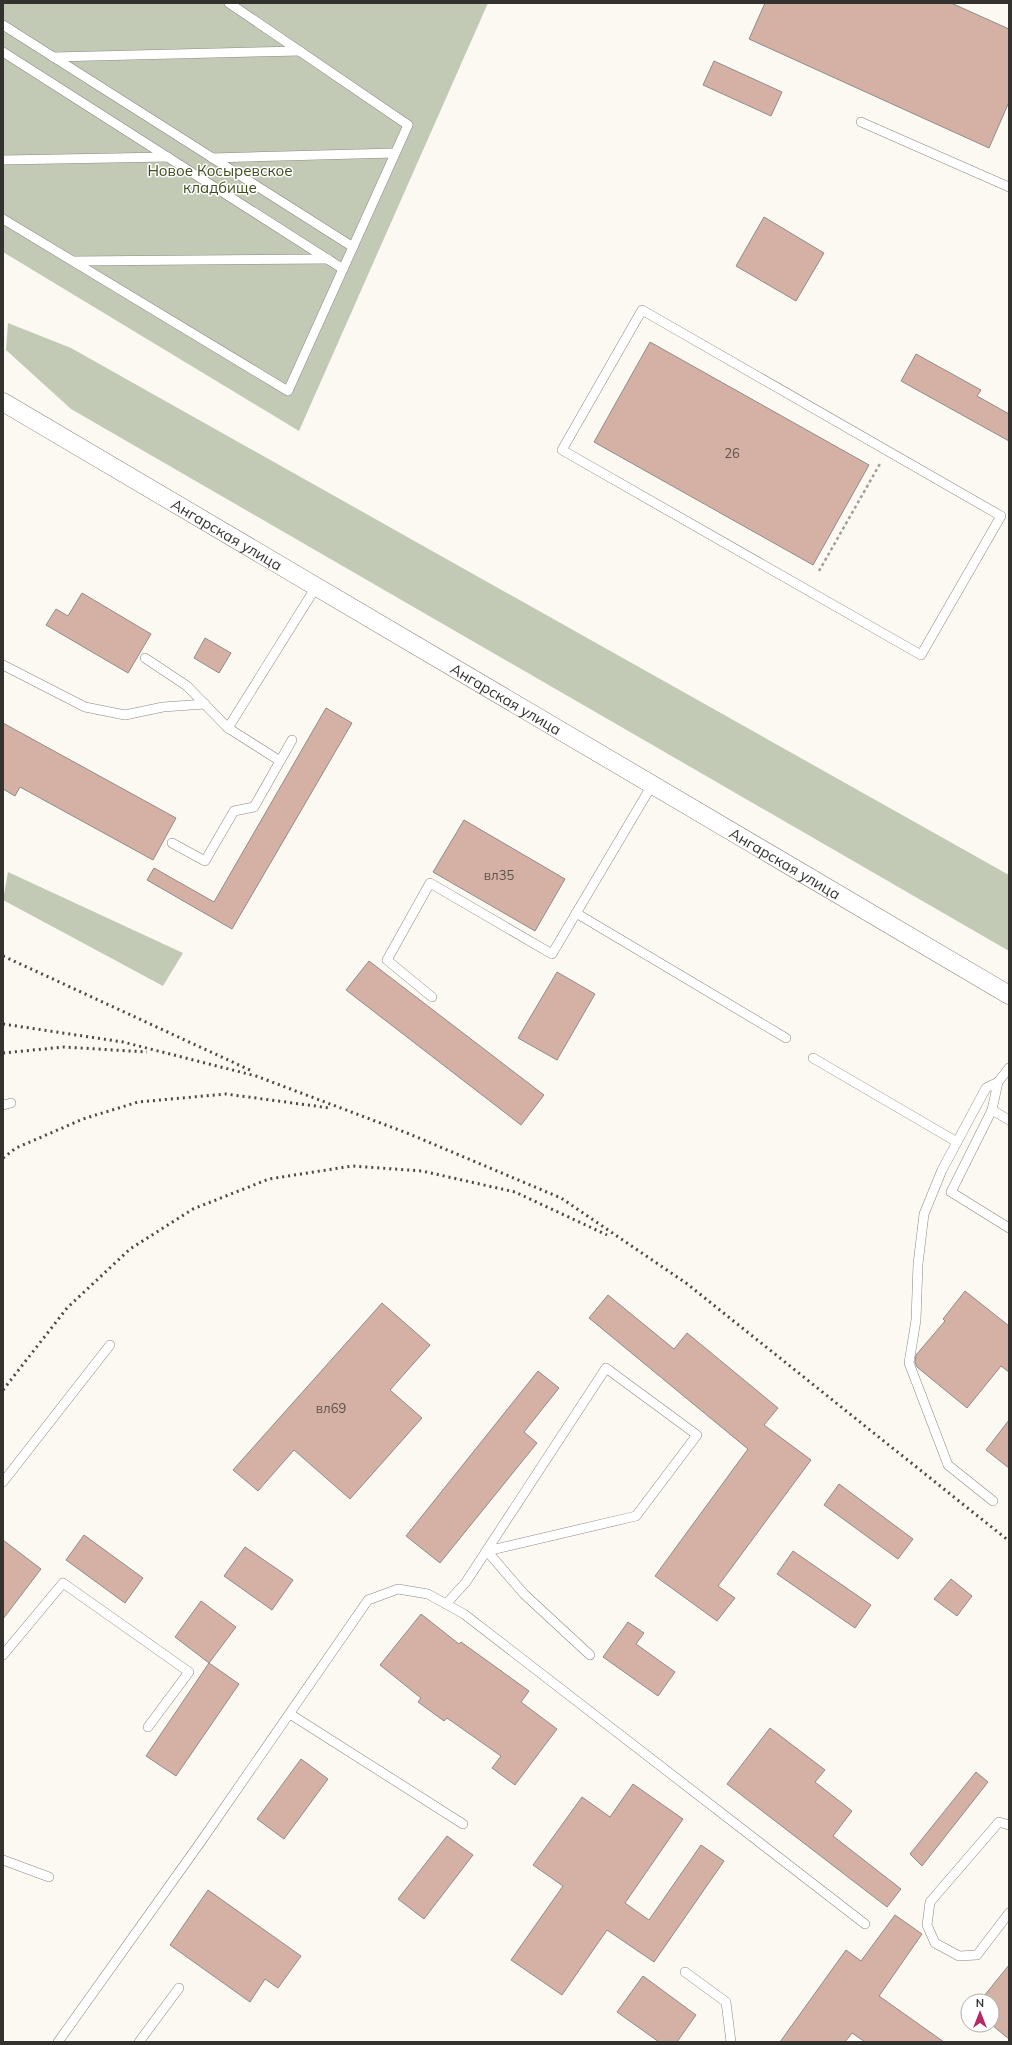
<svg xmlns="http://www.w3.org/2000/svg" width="1012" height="2045" font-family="Mulish,sans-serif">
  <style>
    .green { fill: #c2cab5 }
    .building { fill: #d5b1a5; stroke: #918b89 }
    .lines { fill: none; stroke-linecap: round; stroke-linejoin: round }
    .service-casing { stroke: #8b8883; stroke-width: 10 }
    .minor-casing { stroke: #8b8883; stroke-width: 19 }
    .path { stroke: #a09e9a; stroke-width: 2.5; stroke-dasharray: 3 3; stroke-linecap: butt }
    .service { stroke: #fff; stroke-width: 9 }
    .minor { stroke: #fff; stroke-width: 18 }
    .rail { stroke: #4b4946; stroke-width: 3; stroke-dasharray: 2 4; stroke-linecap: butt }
    .labels { text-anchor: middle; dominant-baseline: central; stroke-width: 3; stroke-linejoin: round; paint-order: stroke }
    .number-label { font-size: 13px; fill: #5c524c }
    .park-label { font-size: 15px; fill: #3d4c1a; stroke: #fff }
    .street-label { font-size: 15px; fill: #33322f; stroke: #fff }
  </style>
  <rect width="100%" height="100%" fill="#fcf9f3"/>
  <g class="green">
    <path d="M3,3H488L299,431L3,252Z"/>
    <path d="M8,323L71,348L1009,875V951L71,409L6,350Z"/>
    <path d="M8,872L183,953L163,986L3,900Z"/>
  </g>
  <g class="building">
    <path d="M765,3H951L1009,29V102L989,148L749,39Z"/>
    <path d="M714,61L782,92L771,116L703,85Z"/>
    <path d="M764,217L824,253L796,301L736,266Z"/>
    <path d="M650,342L869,465L813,565L594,442Z"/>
    <path d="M916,354L981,390L977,396L1009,414V441L901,381Z"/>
    <path d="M82,593L151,634L128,673L46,625L56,609L68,616Z"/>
    <path d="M205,638L231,653L219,673L194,658Z"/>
    <path d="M326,708L352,723L232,929L147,880L154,868L214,902Z"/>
    <path d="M3,723L176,818L153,860L20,787L15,796L3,789Z"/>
    <path d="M464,820L565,879L535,931L433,872Z"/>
    <path d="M369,961L544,1095L521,1125L346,990Z"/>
    <path d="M557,972L595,994L557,1060L518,1038Z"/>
    <path d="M965,1291L1009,1326V1372L1001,1366L967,1408L917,1367L915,1362L916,1355L945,1321L943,1319Z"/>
    <path d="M608,1295L674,1349L687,1333L778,1408L764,1425L811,1460L718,1586L735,1598L717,1621L655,1576L748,1449L589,1318Z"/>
    <path d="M382,1303L430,1345L390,1390L422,1418L350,1499L294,1450L258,1491L233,1470Z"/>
    <path d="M538,1371L559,1388L524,1432L537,1443L440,1563L406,1536Z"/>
    <path d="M1009,1420V1468L986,1450Z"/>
    <path d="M839,1484L913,1539L898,1559L824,1505Z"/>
    <path d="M84,1535L143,1578L125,1603L66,1560Z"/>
    <path d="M3,1540L41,1569L3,1619Z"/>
    <path d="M245,1547L293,1580L272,1610L224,1576Z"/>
    <path d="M793,1551L871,1605L855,1628L777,1574Z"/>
    <path d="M951,1579L972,1596L957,1616L934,1599Z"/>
    <path d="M201,1601L236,1627L209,1663L175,1637Z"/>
    <path d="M421,1614L459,1644L461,1642L529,1691L521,1702L557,1729L515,1785L492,1768L501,1756L447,1718L444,1721L418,1702L421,1698L380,1665Z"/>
    <path d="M628,1622L644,1633L636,1644L675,1672L658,1696L603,1657Z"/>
    <path d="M209,1663L239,1684L176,1776L146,1756Z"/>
    <path d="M770,1728L825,1770L815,1782L852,1811L833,1836L901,1889L887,1907L727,1784Z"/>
    <path d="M301,1759L328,1779L284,1839L257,1819Z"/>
    <path d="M976,1772L988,1782L922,1866L910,1854Z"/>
    <path d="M633,1784L683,1819L625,1903L649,1920L701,1845L724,1861L654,1962L607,1930L562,1995L511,1960L563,1886L533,1865L582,1797L610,1817Z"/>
    <path d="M447,1836L473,1855L424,1919L398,1899Z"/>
    <path d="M208,1890L301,1956L278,1988L265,1979L250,2002L170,1945Z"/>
    <path d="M895,1915L922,1934L879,1996L944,2042H865L852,2033L845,2042H780L846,1950L861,1961Z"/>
    <path d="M1009,1965V2039L992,2025V2001H980Z"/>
    <path d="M643,1976L696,2015L677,2042H659L617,2012Z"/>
  </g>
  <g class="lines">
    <defs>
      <g id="service">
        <path d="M3,25L353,247"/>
        <path d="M3,52L343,269"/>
        <path d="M53,57L300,51"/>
        <path d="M861,122L1009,187"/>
        <path d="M212,158L395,153"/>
        <path d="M3,160L168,157"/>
        <path d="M3,219L288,391L408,125L229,3"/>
        <path d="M75,261L328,259"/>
        <path d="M642,310L1001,516L921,655L562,450Z"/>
        <path d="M145,658L187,686L228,728"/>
        <path d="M3,665L85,707L125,715L163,707L205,704"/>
        <path d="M280,761L228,728L316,587"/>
        <path d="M172,843L205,861L234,811L254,807L292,740"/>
        <path d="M576,913L786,1038"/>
        <path d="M432,997L387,960L430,883L552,954L652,785"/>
        <path d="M813,1058L957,1142"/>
        <path d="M1009,1068L998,1082L992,1110L951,1192L1009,1228"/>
        <path d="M3,1105L11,1103"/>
        <path d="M992,1110L1009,1120"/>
        <path d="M3,1482L110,1345"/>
        <path d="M993,1501L948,1465L909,1363L916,1320L918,1264L924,1214L942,1170L986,1088L998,1082"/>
        <path d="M446,1604L466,1582L606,1368L697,1435L636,1516L487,1551L524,1594L590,1655"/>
        <path d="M3,1655L63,1583L189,1672L148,1727"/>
        <path d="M290,1714L463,1824"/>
        <path d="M1009,1825L999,1822L930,1902L927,1925L935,1943L959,1956L977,1955L1009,1913"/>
        <path d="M3,1860L49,1877"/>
        <path d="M685,1972L726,2002L731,2042"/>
        <path d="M58,2042L202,1840L368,1600L398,1589L428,1594L464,1614L865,1924"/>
        <path d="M139,2042L179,1988"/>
      </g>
      <g id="minor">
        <path id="s1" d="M3,402L1009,995"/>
      </g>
    </defs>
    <use href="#service" class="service-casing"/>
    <use href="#minor" class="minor-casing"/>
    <path class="path" d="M819,571L881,462"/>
    <use href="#service" class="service"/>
    <use href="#minor" class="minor"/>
    <g class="rail">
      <path d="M3,956L252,1071"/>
      <path d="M3,1024L123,1042L256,1076L407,1133L561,1198L686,1283L1009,1541"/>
      <path d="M3,1053L64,1047L147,1052"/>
      <path d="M3,1158L16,1148L83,1119L138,1102L226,1094L330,1108"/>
      <path d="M3,1390L67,1308L130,1249L193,1209L269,1179L352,1166L422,1171L515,1192L607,1235"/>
    </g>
  </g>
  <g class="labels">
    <g class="number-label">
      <text x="732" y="453">26</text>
      <text x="499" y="875">вл35</text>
      <text x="331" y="1408">вл69</text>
    </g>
    <g class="park-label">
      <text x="220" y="170">Новое Косыревское<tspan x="220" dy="17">кладбище</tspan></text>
    </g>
    <g class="street-label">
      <text stroke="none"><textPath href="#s1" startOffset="260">Ангарская улица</textPath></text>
      <text stroke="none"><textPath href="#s1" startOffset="584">Ангарская улица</textPath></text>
      <text stroke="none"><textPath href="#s1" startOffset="908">Ангарская улица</textPath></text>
    </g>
  </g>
  <rect width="1012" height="2045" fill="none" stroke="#33322f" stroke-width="8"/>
  <g transform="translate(980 2013)"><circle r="19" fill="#ffffff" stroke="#adadac"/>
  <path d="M0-3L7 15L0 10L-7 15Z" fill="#b42a67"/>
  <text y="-6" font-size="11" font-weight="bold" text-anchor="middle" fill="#33322f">N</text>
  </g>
</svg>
